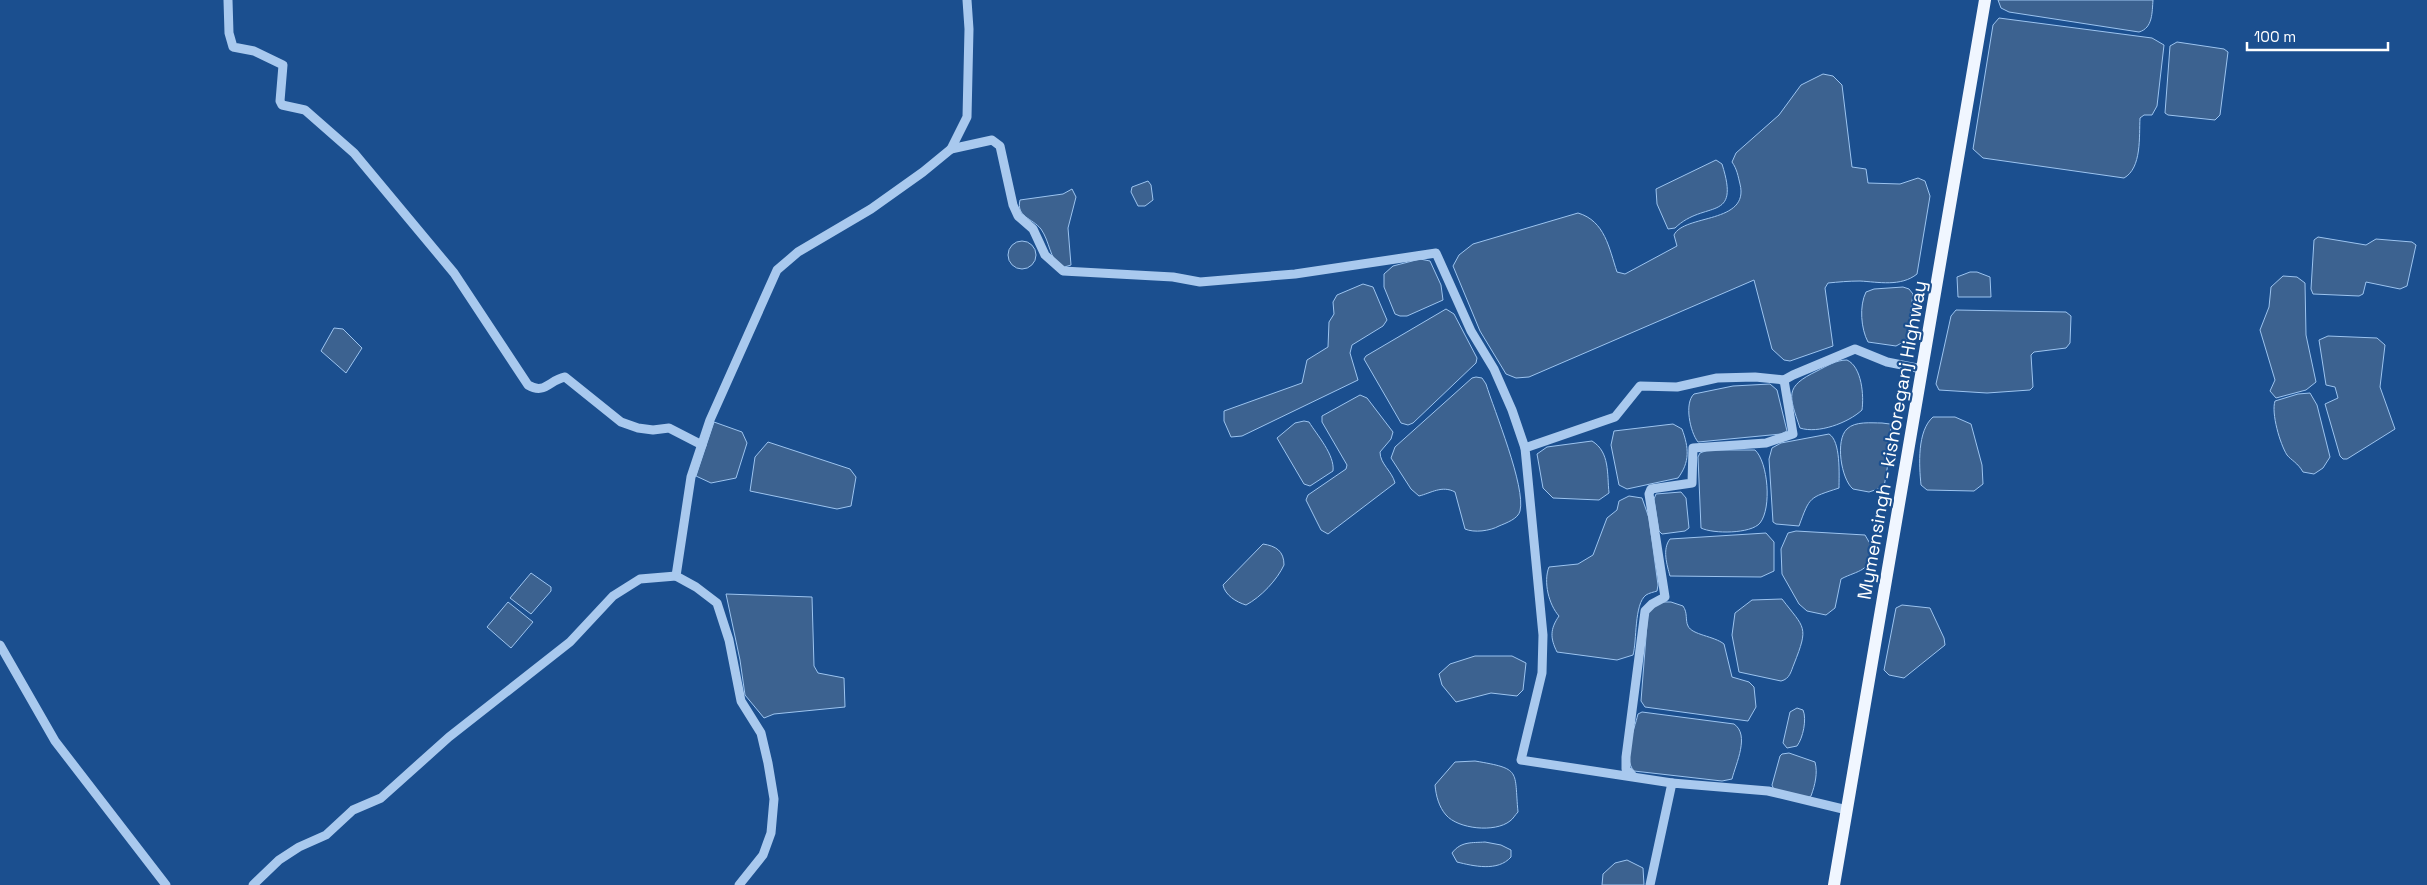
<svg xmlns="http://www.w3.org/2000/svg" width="2427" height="885" font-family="'Space Grotesk',sans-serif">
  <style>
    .water { fill: #3c6290; stroke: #9cc4f0 }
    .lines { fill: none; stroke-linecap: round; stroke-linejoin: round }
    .minor { stroke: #a9c9ee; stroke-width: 9 }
    .major { stroke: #f0f6ff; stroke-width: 12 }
    .labels { text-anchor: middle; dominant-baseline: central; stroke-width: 4.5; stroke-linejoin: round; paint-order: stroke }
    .street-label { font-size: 19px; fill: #fff; stroke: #1b4f8f }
  </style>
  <rect width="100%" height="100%" fill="#1b4f8f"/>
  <g class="water">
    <path d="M1998,0H2153C2152,12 2153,28 2139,32L2009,12L2001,8Z"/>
    <path d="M1999,18L2152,38L2164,45L2157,106L2152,115H2144L2140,118C2139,136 2142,168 2124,178L1983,158L1973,149L1993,25Z"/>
    <path d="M2177,42L2224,49L2228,52L2220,115L2215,120L2168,115L2165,113L2170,46Z"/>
    <path d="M1823,74L1833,76L1842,85L1852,167L1866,169L1868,183L1900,184L1918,178L1925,181L1930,196L1917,274C1901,287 1878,282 1860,281C1849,281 1838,282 1828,283L1825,288L1833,346L1790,361L1784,360L1772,349L1754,280L1529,377L1516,378L1506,374L1480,331L1453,266L1459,255L1473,244L1578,213C1605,221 1609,248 1617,272L1625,274L1677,246L1674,235C1684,214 1750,224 1740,184C1738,176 1737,169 1732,162L1736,153L1779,115L1801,85Z"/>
    <path d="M1716,160L1722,164C1741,224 1705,199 1675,228L1668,229L1657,204L1656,189Z"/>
    <path d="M1148,181L1151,185L1153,200L1145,206H1138L1131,192L1132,187Z"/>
    <path d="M1072,189L1076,197L1068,228L1071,265L1061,268C1049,257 1050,242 1041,229C1032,218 1016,217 1020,200L1063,194Z"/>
    <path d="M2318,237L2366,245L2376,239L2412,242L2416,245L2407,286L2400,289L2366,282L2363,294L2359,296L2313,294L2311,289L2314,240Z"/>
    <circle cx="1022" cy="255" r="14"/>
    <path d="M1420,259L1430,261L1441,285L1443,300L1407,316H1400L1395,314L1384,287V274L1393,266Z"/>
    <path d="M1970,272H1977L1990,277L1991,297H1958L1957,277Z"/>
    <path d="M2283,276L2297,277L2305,283L2306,335L2316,382L2306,390L2276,398L2270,391L2275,380L2260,330L2269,307L2271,287Z"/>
    <path d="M1363,284L1373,287L1387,320L1383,326L1352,345L1350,353L1358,380L1242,436L1231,437L1224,421V411L1302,383L1307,360L1328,347L1329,322L1334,314L1333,302L1337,295Z"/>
    <path d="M1903,287L1909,289L1913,294L1907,340L1896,346L1868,342C1861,329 1859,306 1866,292L1874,289Z"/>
    <path d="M1446,309L1454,314L1477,358L1476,363L1413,423L1408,425L1401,423L1364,359L1366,356Z"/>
    <path d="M1956,310L2066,312L2071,316L2070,343L2066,348L2034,352L2031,355L2033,387L2030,390L1987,393L1939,390L1936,384L1951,316Z"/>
    <path d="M334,328L343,329L362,348L346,373L321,351Z"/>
    <path d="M2328,336L2377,338L2385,345L2380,387L2395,429L2347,459H2343L2340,456L2325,404L2338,398L2335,387L2326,385L2319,340Z"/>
    <path d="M1847,360C1862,367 1864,396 1862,410C1848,423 1818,434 1800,428C1789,395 1784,387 1817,371C1827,366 1836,360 1847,360Z"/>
    <path d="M1476,377L1482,378L1486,384C1494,410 1526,487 1520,511C1518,519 1506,523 1499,526C1490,531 1474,533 1465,529L1455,492C1442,485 1431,493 1419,496L1411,489L1391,458L1395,447L1472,378Z"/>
    <path d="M1770,384L1777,390L1787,431L1781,434L1698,442C1690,432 1684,403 1694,394L1733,386Z"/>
    <path d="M2310,393L2317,405L2330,457L2323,468L2314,474L2303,472C2298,463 2291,460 2287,455C2280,444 2271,413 2275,401L2298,394Z"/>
    <path d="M1360,395L1367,398L1393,432L1391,439L1380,452C1380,464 1392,471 1395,483L1328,534L1321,530L1306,500L1308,495L1346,469L1347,465L1322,422V416Z"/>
    <path d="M1933,417H1955L1971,424L1982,465L1983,484L1974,491L1927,490L1921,485C1919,465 1917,431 1933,417Z"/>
    <path d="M1304,421L1309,422C1317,435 1335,455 1333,471L1310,486L1304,484L1277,438L1295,423Z"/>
    <path d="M714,422L742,432L747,443L736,478L711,483L696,476Z"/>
    <path d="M1882,423L1890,424L1892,440L1884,487L1869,492L1853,489C1841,479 1835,440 1847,429C1855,421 1871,423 1882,423Z"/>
    <path d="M1673,424L1682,429C1689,448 1690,462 1678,478L1627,489L1619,485L1611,445L1614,431Z"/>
    <path d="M1829,434C1841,441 1839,475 1839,488C1809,498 1810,496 1799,526L1776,524L1773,522L1769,459L1772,448L1781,443Z"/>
    <path d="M1592,441C1610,452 1607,474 1609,493L1599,500L1553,498L1543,488L1537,454L1547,447Z"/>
    <path d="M768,442L850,469L856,477L851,506L837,509L750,491L755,457Z"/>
    <path d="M1708,450H1755C1768,462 1772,508 1760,523C1751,534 1713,534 1701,528L1698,457L1700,453Z"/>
    <path d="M1681,492L1686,498L1689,528L1685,531L1662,534L1659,531L1654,499L1656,494Z"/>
    <path d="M1629,496L1642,498L1649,518L1658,585L1657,591C1654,592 1649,593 1646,595C1634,604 1637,641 1633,655L1617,660L1557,652C1550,638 1550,629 1559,616C1549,605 1543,582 1549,567L1578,564L1593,555L1607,518L1617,510L1619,501Z"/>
    <path d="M1796,531L1865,535L1872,547C1872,572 1858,570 1841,579L1835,608L1826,615L1807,611L1799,604L1782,574L1781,549L1788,533Z"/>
    <path d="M1766,533L1774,542V571L1761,577L1670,576C1667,565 1662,549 1670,539Z"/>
    <path d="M1263,544C1276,546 1284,551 1284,565C1277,580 1261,597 1246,605C1236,602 1225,595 1223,585Z"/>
    <path d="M531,573L551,587V591L531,614L510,598Z"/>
    <path d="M726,594L812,597L814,666L818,673L844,678L845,707L774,714L764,718L745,695L740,660Z"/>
    <path d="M1782,599C1805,629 1809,626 1794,664C1791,671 1790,679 1781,681L1739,672L1732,635L1735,613L1752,600Z"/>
    <path d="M508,602L533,622L511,648L487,627Z"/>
    <path d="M1662,602H1671L1683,606C1688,613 1685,620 1688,626C1692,635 1714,636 1724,644L1732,677L1749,682L1754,687L1756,707L1748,721L1645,707L1641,701L1648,611Z"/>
    <path d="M1902,605L1930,608L1944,638L1945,645L1904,678L1889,675L1884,670L1896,608Z"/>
    <path d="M1475,656H1512L1526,663L1523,690L1517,696L1491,693L1456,702L1442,685L1439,674L1450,664Z"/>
    <path d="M1797,708L1803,710C1807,719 1803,738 1797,746L1787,748L1783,743L1790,712Z"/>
    <path d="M1642,712L1734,724C1750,735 1736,763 1732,779L1722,781L1634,771C1622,757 1634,731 1638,714Z"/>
    <path d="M1789,753L1815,762C1818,773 1815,785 1811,796L1806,799L1774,790L1772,785L1780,756L1782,754Z"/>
    <path d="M1475,761C1522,769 1514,770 1518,812C1515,815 1513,819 1510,821C1495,833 1458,829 1446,815C1439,807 1436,796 1435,785L1455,762Z"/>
    <path d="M1485,842L1501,845L1511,850V857C1498,872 1473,866 1457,862L1452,853C1461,841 1472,843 1485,842Z"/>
    <path d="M1627,860L1643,868L1644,885H1602L1603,874L1615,863Z"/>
  </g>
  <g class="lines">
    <g class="minor">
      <path d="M228,0L229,33L233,47L254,51L283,65L280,101L282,105L305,110L354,153L454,273L528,385C545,395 549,380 565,377L621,422L638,428L653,430L669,428L702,445"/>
      <path d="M951,149L992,140L1000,146L1013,205L1018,216L1033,229L1045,255L1063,271L1173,277L1200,282L1295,274L1436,253L1471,331L1494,369L1512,410L1525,448"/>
      <path d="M0,645L55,741L166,885"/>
      <path d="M1632,775L1626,769V757L1645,611L1652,604L1665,597L1649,494L1651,489L1692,483L1693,448L1766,443L1793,434L1784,380L1793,375L1855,349L1887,362L1922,369"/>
      <path d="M1672,783L1521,760L1542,673L1543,635L1525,448L1615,417L1640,386L1677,387L1717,378L1755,377L1784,380"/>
      <path d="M253,885L279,860L299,847L326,835L353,810L381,798L449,737L570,642L613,596L640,579L676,576"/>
      <path d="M739,885L763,855L771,833L774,799L768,763L761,733L741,701L729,640L717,603L696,587L676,576L691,477L710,420L777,270L798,252L871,209L923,172L951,149L967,117L969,29L967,0"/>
      <path d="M1650,885L1672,783L1768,791L1847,810"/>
    </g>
    <path class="major" d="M1834,885L1985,0"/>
  </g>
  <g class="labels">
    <g class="street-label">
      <text transform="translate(1892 440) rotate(-80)">Mymensingh - kishoreganj Highway</text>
    </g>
  </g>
  <path d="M2247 42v8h141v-8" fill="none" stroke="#ffffff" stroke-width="2.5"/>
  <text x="2254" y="42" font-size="15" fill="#ffffff" stroke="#1b4f8f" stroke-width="4" paint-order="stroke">100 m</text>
</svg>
